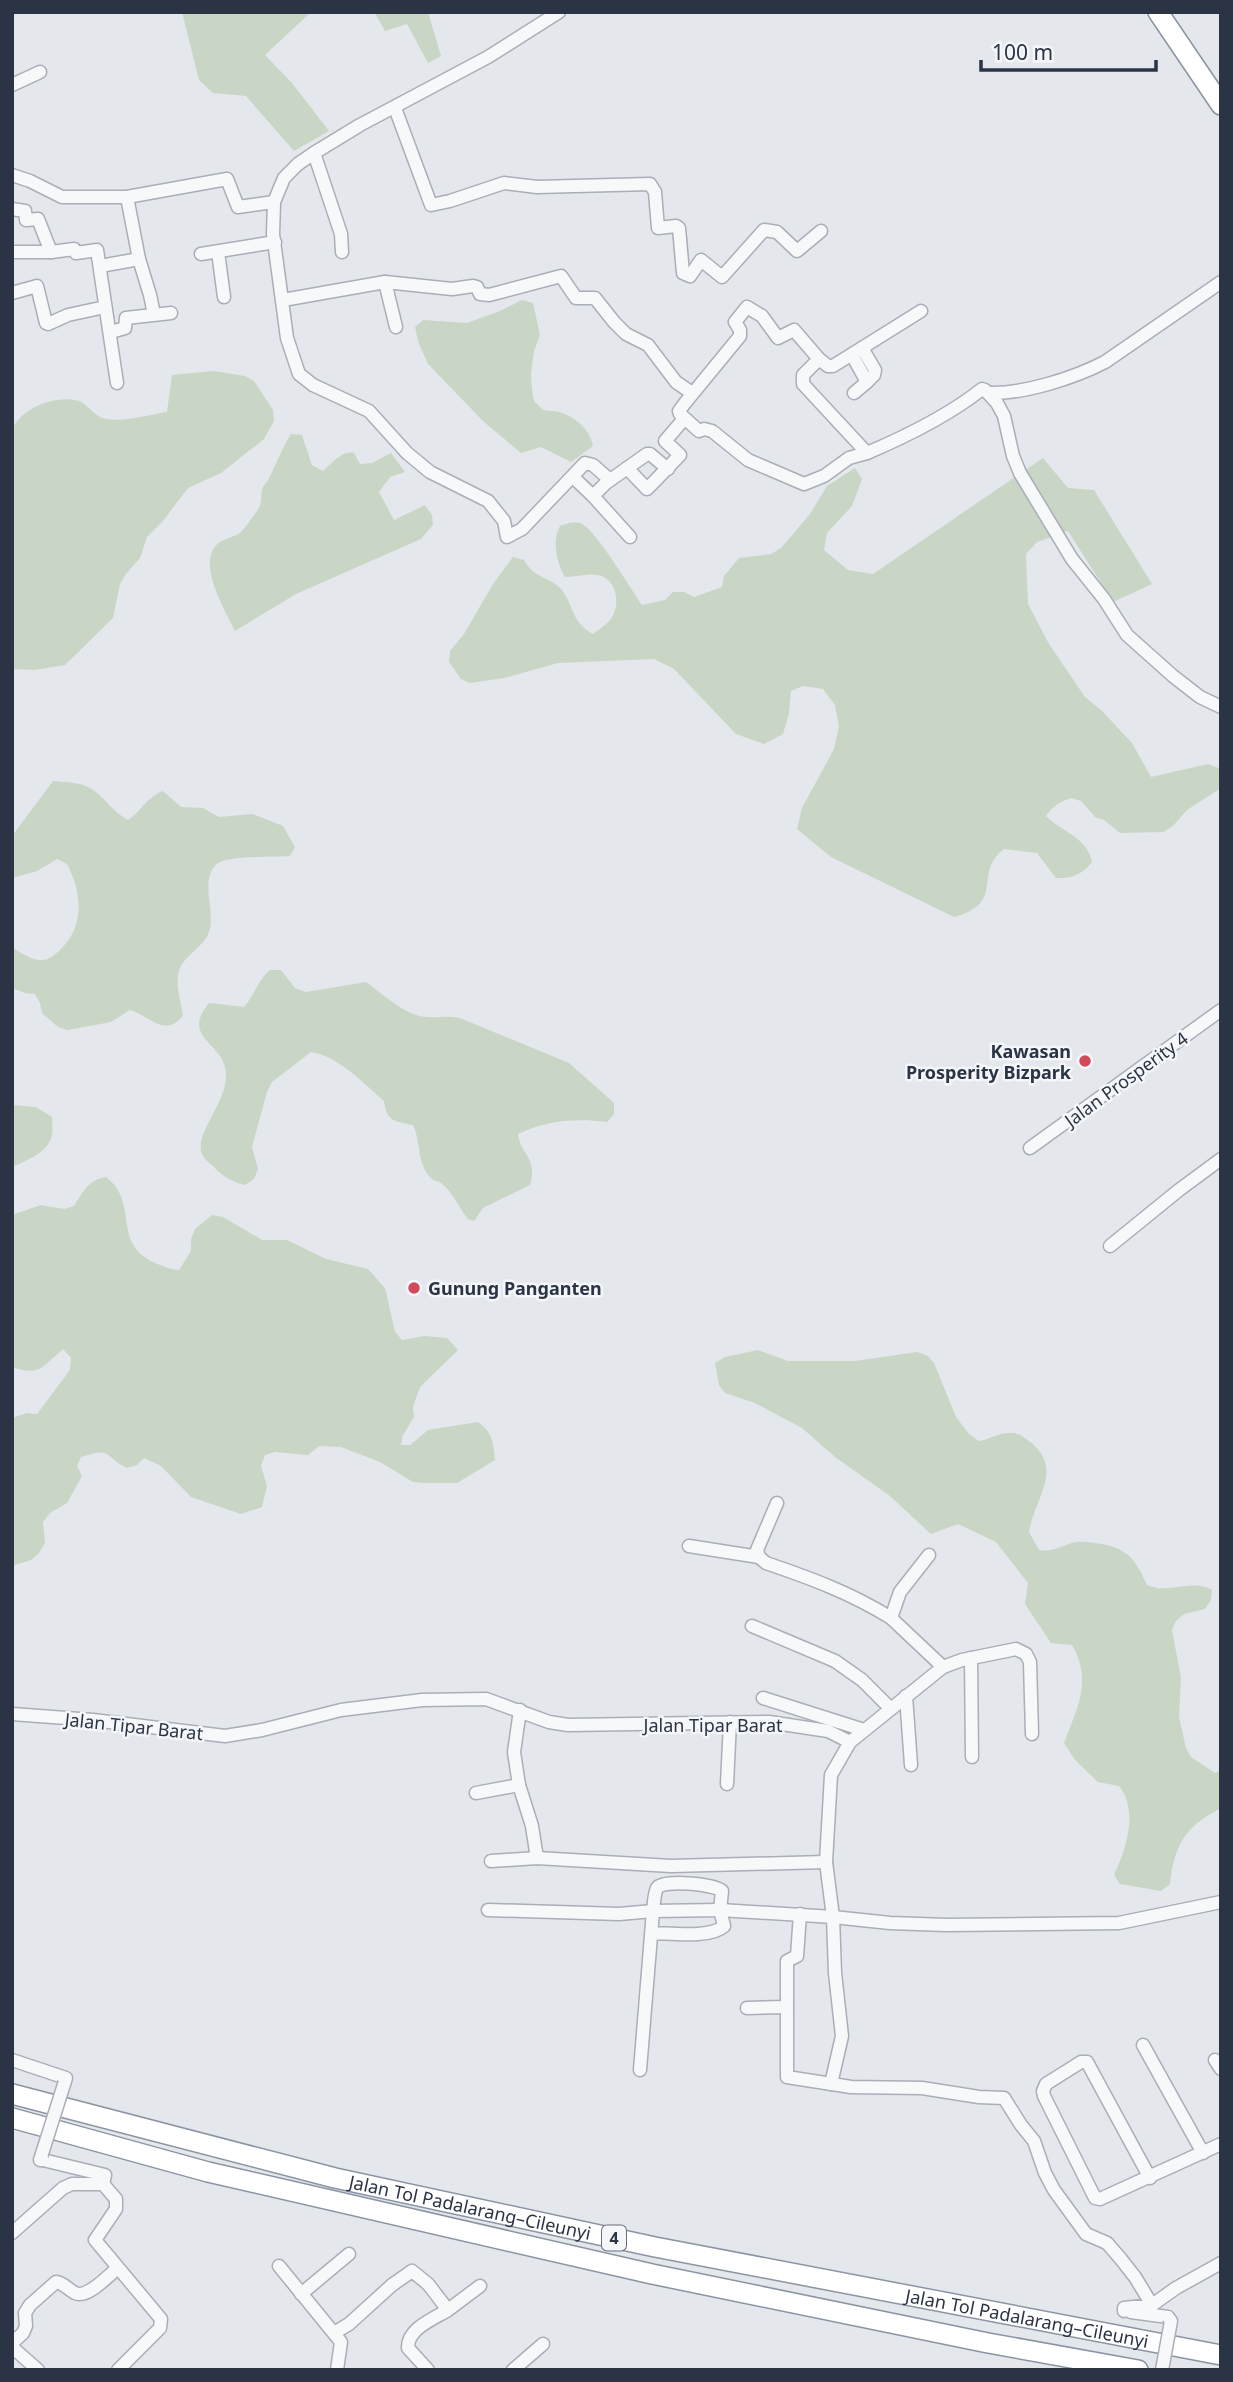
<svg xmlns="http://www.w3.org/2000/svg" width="1233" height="2382" font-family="'Noto Sans',sans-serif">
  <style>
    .green { fill: #c9d6c5 }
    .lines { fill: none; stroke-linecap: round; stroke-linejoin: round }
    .minor-casing { stroke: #a9aeb7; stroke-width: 15 }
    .highway-casing { stroke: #8b94a3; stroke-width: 22 }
    .minor { stroke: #f7f8fa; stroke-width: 12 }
    .highway { stroke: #fff; stroke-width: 19 }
    .minor-bridge-casing { stroke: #a9aeb7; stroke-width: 15; stroke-linecap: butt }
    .minor-bridge { stroke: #f7f8fa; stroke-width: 12 }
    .poi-dot { fill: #d1495b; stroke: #f4f6f9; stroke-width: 2.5 }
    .labels { text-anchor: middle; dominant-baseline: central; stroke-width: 5; stroke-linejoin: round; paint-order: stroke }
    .shield { fill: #f4f6f9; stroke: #676e7b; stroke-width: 2 }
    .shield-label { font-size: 16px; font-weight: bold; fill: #2b3445 }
    .poi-label { font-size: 18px; font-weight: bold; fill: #2b3445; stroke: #f4f6f9; text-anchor: end }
    .street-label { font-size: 18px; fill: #2b3445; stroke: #f4f6f9 }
  </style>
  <rect width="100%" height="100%" fill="#e4e7ec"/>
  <g class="green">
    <path d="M182,12H311L265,55L292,83L329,131L294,151L246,96L213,93L199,80Z"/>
    <path d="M374,12H428L441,56L428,63L407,24L385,31Z"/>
    <path d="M522,300L533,303L540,335L534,351L531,374L532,390L534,401L542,409C548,412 552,410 559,412C574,416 591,430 593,446L571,462L541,447L521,453L484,422L428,364L419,344L415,327L423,320L467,323L500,311Z"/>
    <path d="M214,371L245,376L254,381L273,410L274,421L264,439L221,473L188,488L163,521L147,537L140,558L125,575L120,584L113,618L65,665L35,670L12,669V430C20,408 57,394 79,401C89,405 94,417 106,419C125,422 148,415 167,412L172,375Z"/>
    <path d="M291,434L302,435L312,465L323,471C332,464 341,450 354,453L360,464L372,463L391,453L405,472L390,477L379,492L394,520L425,505L432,515L433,525L421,539L296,594L235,631C225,610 194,560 220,542C226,538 234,537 240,533C243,531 257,511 259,508C263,501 260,493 263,487C265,484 268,481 269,478C277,463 282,448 291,434Z"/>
    <path d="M1043,458L1068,488L1094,490L1152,584L1113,602L1068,531L1037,542L1026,554L1028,604L1049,644L1085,697L1102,711L1132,743L1151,777L1208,764L1221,769V788L1187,810L1173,826L1163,832L1120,833L1104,820L1095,817L1081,801L1071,798C1060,802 1053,806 1046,816C1062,832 1087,837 1092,862C1083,874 1071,879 1056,878L1037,853L1004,849C972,873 1007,903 954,917L831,857L797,829L802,808L834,749L839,726L835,705L823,689L803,686L791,691L789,713L783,734L764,744L736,734L674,669L654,659L558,663L504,678L470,683L461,679L449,662L450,651L464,634L493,584L513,557L524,560C535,580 550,576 562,590C574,606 571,622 593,634C598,630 605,626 610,620C621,607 618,579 598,575C588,573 575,577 565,577C556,563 552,539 560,526C568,523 575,521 582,524C597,532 631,589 642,605L665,600L673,592H684L694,597L722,587L724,576L739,558L771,554L781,548L810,514L827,486L855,468L862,479L852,506L827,533L824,550L848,570L873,574Z"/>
    <path d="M53,781C65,782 77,782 88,787C103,794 112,812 128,820C141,811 148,796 163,791L181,807L203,808L219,817L253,814L283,826L295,847L290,856C275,857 231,856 220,862C198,874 215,911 210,929C206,946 187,953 180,968C174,981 181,1002 183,1016C164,1038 150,1016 130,1010L111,1022L68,1030L58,1027L42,1013L40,1003L35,994L25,993L12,988V948C21,952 32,961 42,960C49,960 56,954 61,949C85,925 82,893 67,864L57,859L37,871L12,878V836Z"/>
    <path d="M270,970H281L295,988L306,992L366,982C383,994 404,1015 426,1017C438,1018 448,1015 460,1018L569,1063L614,1103V1114L607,1122C576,1118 546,1120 518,1134C521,1157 538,1156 530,1185L483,1208L474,1221L468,1219C459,1208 453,1192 441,1183C438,1181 433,1181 431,1178C417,1165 421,1141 413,1125C394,1121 387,1122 384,1101C363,1083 340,1057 311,1052L272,1082L267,1092L252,1147L258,1169L254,1179L245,1185C233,1182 221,1176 213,1166C209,1163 204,1158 202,1154C193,1132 233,1098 225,1067C218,1041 182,1036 209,1003L244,1007C255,995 257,981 270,970Z"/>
    <path d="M12,1105L36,1107L52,1117C52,1123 53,1130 52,1135C49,1152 26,1161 12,1167Z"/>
    <path d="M106,1177C140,1203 111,1241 153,1262C162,1266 169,1269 179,1270L191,1251V1239L195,1229L212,1215L223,1217L262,1240H287L326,1259L368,1269L385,1288L395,1332L402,1340L424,1336L447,1338L458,1350L420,1387L413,1407L414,1417L403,1435L401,1445H410L428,1430L478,1422C493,1433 493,1442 495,1460L457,1483H423L413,1482L380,1462L341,1447L319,1446L308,1455L275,1452L265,1455L261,1466L267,1486L262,1507L241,1514L191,1497L161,1466L144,1458L137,1465L127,1468C102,1455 113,1447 81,1457L77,1466L82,1476L67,1503L50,1513L43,1522L45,1543L39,1553L31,1560L12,1566V1418L27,1413L37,1414L70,1370L71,1358L63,1349C43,1366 40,1377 12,1367V1215L41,1205L64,1209L74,1206C83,1192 88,1180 106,1177Z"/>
    <path d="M758,1350L788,1361H855L917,1352L928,1356L934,1363L956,1417L969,1434L979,1441C990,1439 1000,1432 1011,1433C1019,1433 1024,1437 1030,1442C1065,1469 1034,1499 1029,1532L1039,1550C1053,1552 1059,1547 1072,1543C1079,1541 1086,1542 1094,1543C1127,1547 1134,1557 1147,1585C1168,1595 1191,1578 1212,1590L1211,1600L1205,1609L1184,1614L1176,1621L1172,1630L1181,1678L1179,1717L1186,1748L1191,1757L1215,1773L1221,1770V1808C1185,1826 1174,1846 1170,1884L1161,1891L1120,1884L1114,1875C1126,1849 1139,1811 1119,1786L1098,1782L1075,1760L1064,1743C1077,1708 1093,1681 1072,1645L1051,1643L1025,1604L1028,1583L996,1542L958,1524L931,1534L890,1496L835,1457L802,1428L755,1403L725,1393L719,1385L715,1363L725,1357Z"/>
  </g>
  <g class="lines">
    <defs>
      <g id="minor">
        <path d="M559,12L488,57L360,125L314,153L298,164L284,178L274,202L273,234L287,338L299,374L313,385L369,411L407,453L430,472L488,501L504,521L507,537L522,529L585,463L593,465L610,480"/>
        <path d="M12,85L40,72"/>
        <path d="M395,108L431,205L450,201L504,183L537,187L650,184L655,192L658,228L676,226L679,228L683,273L690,276L701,260L722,277L764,230L777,232L797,251L821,231"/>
        <path d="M314,153L341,234L342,252"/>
        <path d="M12,175L30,181L62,197H127L227,179L238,207L274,202"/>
        <path d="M127,197L139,259L150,295L154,314"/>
        <path d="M12,209L25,211L26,220L38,219L51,252"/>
        <path d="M12,252H51L74,249L76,253L97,250L117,383"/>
        <path d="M218,252L224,297"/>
        <path d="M201,254L275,242"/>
        <path d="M100,266L139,259"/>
        <path d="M385,282L396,327"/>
        <path d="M12,293L37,286L46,323L48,324L68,315L105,307"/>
        <path d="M283,300L385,282L452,289L473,286L477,287L480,294L489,295L561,276L576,298H595L614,322L626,334L648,345L676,382L692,393"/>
        <path d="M921,311L833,366H828L819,359L803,375V384L867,453C907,436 948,416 982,389L985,390L997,403L1004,416L1013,456L1020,473L1072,559L1104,599L1127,635L1173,676L1200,697L1221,707"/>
        <path d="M111,332L125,328L126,318L171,313"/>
        <path d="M862,348L875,370L874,375L867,382"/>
        <path d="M852,355L867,382L854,393"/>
        <path d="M819,359L794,330L778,338L762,316L747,307L735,322L740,330V336L685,403L679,411L680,414L699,431L704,429L712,431L748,460L804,484L824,476L849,458L867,453"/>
        <path d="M989,393C1024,394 1074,378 1105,362L1221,282"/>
        <path d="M627,468L647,489L680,455L665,441L684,419"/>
        <path d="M573,477L593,496L630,537"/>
        <path d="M593,496L606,483L647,454H650L668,469"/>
        <path d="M1030,1148L1221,1010"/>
        <path d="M1110,1246L1179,1190L1221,1159"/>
        <path d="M777,1503L757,1550L759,1557L766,1563C810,1578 851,1593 891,1618"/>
        <path d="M689,1546L759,1557"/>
        <path d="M929,1555L900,1592L891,1618L943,1667"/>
        <path d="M752,1626L835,1661L862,1680L890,1708"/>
        <path d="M971,1658L972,1757"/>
        <path d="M906,1696L911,1765"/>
        <path d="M763,1698L864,1730"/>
        <path d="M520,1710L514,1752L519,1785L532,1826L537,1858"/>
        <path d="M12,1714L93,1720L225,1736L262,1730L341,1710L422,1700L486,1699L549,1722L568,1725L769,1722L828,1731L850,1742"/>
        <path d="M1032,1734L1030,1662L1026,1654L1016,1649L962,1660L943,1667L850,1742L831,1775L826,1862L833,1917L890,1923L946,1925L1119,1923L1221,1902"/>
        <path d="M727,1784L730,1722"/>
        <path d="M476,1793L519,1785"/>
        <path d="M491,1861L537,1858L671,1866L826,1862"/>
        <path d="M488,1910L619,1914L653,1911L720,1910L833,1917L835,1973L842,2036L831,2084"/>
        <path d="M800,1914L797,1956L787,1961V2077L851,2087L922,2088L979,2097L1004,2098L1021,2125L1034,2141L1045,2173L1054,2190L1086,2234L1107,2243L1120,2258L1135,2277L1152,2305L1124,2308V2311"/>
        <path d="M747,2008L786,2007"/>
        <path d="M1143,2045L1203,2153"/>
        <path d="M12,2060L63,2077"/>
        <path d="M1215,2060L1221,2069"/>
        <path d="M640,2070L653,1911C654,1904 654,1894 657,1888C663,1879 714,1884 722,1891L720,1910L724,1926C710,1939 669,1933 651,1933"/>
        <path d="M43,2160L105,2175L103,2184"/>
        <path d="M1150,2178L1087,2062H1081L1046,2084L1043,2091L1044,2096L1095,2198L1100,2199L1221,2144"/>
        <path d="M12,2233L63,2188L72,2184H103L116,2199V2209L95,2240L161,2319L160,2328L118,2370"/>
        <path d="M279,2266L341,2342L337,2370"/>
        <path d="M301,2294L349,2254"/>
        <path d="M1152,2305L1176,2288L1221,2263"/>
        <path d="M448,2310L480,2286"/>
        <path d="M1131,2312L1168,2317"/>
        <path d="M334,2333L349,2324L392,2285L412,2271L428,2284L448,2310C433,2319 407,2329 408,2348L428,2370"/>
        <path d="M12,2343L23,2333L26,2326L25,2313L30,2305L56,2282C64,2283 67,2289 75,2293C88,2299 107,2276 117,2269"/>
        <path d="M12,2347L38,2370"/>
        <path d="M513,2370L543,2344"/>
      </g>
      <g id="highway">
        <path d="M1158,12L1221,105"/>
        <path id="s1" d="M12,2094L335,2178L655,2247L1221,2355"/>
        <path d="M12,2118L208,2172L652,2274L988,2343L1138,2370"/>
      </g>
    </defs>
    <use href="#minor" class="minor-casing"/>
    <use href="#highway" class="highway-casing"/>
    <use href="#minor" class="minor"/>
    <use href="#highway" class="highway"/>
    <defs>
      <g id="minor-bridge">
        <path d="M43,2160H40L66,2078L63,2077"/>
        <path d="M1162,2370L1171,2321L1168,2317"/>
      </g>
    </defs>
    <use href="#minor-bridge" class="minor-bridge-casing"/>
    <use href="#minor-bridge" class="minor-bridge"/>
  </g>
  <g class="poi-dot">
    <circle cx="1085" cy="1061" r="7"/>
    <circle cx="414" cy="1288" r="7"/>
  </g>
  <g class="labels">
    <rect class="shield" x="602" y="2225.5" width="24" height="25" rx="5"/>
    <g class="shield-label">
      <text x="614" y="2238">4</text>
    </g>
    <g class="poi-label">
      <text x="1071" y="1051">Kawasan<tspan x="1071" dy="21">Prosperity Bizpark</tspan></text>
      <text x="428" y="1288" text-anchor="start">Gunung Panganten</text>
    </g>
    <g class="street-label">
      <text transform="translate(1126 1079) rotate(-36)">Jalan Prosperity 4</text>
      <text x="713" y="1725">Jalan Tipar Barat</text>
      <text transform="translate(134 1726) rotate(6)">Jalan Tipar Barat</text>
      <text stroke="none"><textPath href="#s1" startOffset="472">Jalan Tol Padalarang–Cileunyi</textPath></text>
      <text stroke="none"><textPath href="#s1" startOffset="1040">Jalan Tol Padalarang–Cileunyi</textPath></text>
    </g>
  </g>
  <rect width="1233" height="2382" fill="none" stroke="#2b3445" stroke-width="28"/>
  <path d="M981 60v10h175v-10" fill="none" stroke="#2b3445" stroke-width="3.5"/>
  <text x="992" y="60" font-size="21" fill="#2b3445" stroke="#f4f6f9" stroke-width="5" paint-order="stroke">100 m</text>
</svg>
